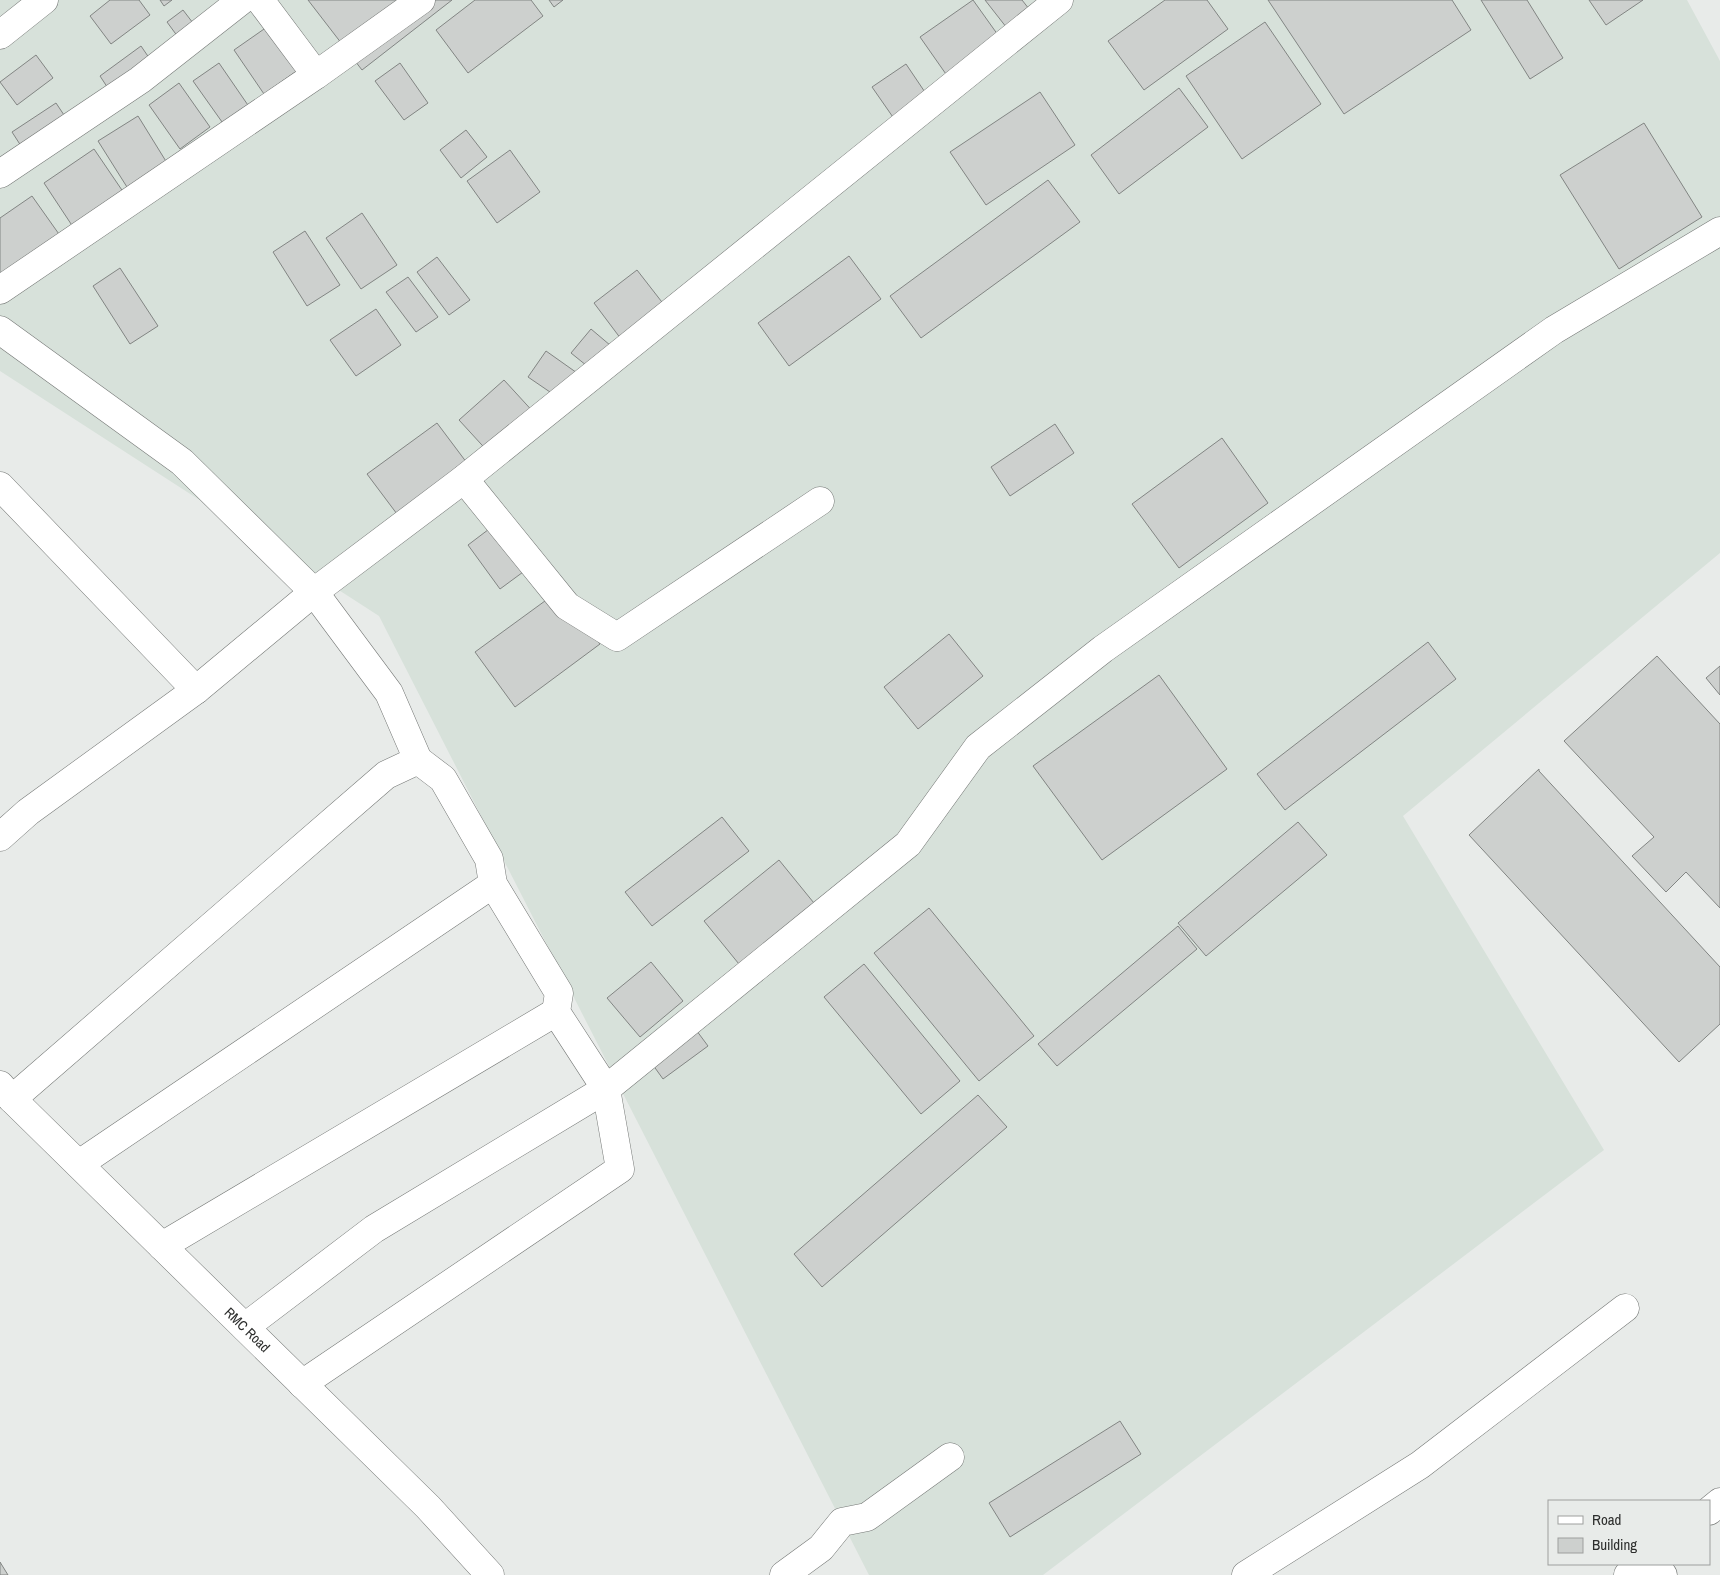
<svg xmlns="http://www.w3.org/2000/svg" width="1720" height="1575" font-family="'Archivo Narrow',sans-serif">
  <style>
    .built { fill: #d7e1da }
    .building { fill: #cdd0ce; stroke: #828583 }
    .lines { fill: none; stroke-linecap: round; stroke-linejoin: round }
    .minor-casing { stroke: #757876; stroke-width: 29 }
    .tertiary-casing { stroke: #757876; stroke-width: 29 }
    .minor { stroke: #fff; stroke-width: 28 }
    .tertiary { stroke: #fff; stroke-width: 28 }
    .labels { text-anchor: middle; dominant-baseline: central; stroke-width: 4.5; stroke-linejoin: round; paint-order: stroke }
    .street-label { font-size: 14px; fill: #2d2e2d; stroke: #e8ebe9 }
  </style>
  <rect width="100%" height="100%" fill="#e8ebe9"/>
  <path class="built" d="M0,0H1687L1720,61V553L1403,816L1604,1150L1043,1575H869L379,616L0,371Z"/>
  <g class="building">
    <path d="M110,0H139L150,15L111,44L90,16Z"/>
    <path d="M160,0H172L164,6Z"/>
    <path d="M308,0H452L362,70Z"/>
    <path d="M475,0H531L543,16L468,73L436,30Z"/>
    <path d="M549,0H563L554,7Z"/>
    <path d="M973,0L1008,49L955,87L920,37Z"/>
    <path d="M985,0H1022L1044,28L1021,46Z"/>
    <path d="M1165,0H1207L1228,29L1144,90L1108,41Z"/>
    <path d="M1268,0H1452L1471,30L1344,114Z"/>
    <path d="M1481,0H1527L1563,58L1530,79Z"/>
    <path d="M1589,0H1643L1606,25Z"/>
    <path d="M183,10L206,40L189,52L167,22Z"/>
    <path d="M277,20L308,63L264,94L234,50Z"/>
    <path d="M1265,22L1321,104L1242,159L1186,76Z"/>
    <path d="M141,46L158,71L115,99L100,76Z"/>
    <path d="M36,55L53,78L17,105L0,82Z"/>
    <path d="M219,63L252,111L227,129L193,81Z"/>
    <path d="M400,63L428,103L404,120L375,81Z"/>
    <path d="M906,64L937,110L904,133L872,87Z"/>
    <path d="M179,83L210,127L180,149L149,105Z"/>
    <path d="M1179,88L1208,127L1119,194L1091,155Z"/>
    <path d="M1040,92L1075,145L986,205L950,152Z"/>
    <path d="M56,103L76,133L32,163L12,132Z"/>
    <path d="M138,116L172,171L132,195L98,141Z"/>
    <path d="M1644,123L1702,217L1619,269L1560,175Z"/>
    <path d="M466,130L487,157L461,178L440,150Z"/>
    <path d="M94,149L128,199L77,233L44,183Z"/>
    <path d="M510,150L540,192L497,223L467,181Z"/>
    <path d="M1048,180L1080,222L921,338L890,296Z"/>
    <path d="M32,196L66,244L0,285V218Z"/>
    <path d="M362,213L397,265L361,289L326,238Z"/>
    <path d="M305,231L340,285L307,306L273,252Z"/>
    <path d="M849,256L881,299L789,366L758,323Z"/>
    <path d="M437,257L470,300L449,315L417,272Z"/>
    <path d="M120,268L158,326L130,344L93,286Z"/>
    <path d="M637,270L665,306L621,339L594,303Z"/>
    <path d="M408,277L438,317L416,332L386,292Z"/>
    <path d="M376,309L401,345L356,376L330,340Z"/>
    <path d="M591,329L617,351L597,374L571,353Z"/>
    <path d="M546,351L587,380L569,405L528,377Z"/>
    <path d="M504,380L537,416L492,456L459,420Z"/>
    <path d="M437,423L473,471L403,522L367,474Z"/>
    <path d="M1055,424L1074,453L1010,496L991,467Z"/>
    <path d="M1222,438L1268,503L1179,568L1132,504Z"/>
    <path d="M501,520L534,564L500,589L468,545Z"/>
    <path d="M560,590L600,644L515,707L475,652Z"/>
    <path d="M949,634L983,676L918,729L884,687Z"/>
    <path d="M1428,642L1456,679L1285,810L1257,774Z"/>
    <path d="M1657,656L1720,724V908L1686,872L1666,892L1632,856L1654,837L1564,741Z"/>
    <path d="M1720,666V695L1706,678Z"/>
    <path d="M1159,675L1227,769L1102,860L1033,766Z"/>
    <path d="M1539,769V771L1720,967V1024L1679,1062L1469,835Z"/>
    <path d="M722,817L749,851L652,926L625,892Z"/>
    <path d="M1298,822L1327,855L1206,956L1178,923Z"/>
    <path d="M779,860L831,924L756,985L704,921Z"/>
    <path d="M929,908L1034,1036L979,1081L874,953Z"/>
    <path d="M1178,926L1197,949L1057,1066L1038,1044Z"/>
    <path d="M651,962L683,1001L640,1037L607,998Z"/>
    <path d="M864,964L960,1081L921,1114L824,997Z"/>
    <path d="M685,1015L708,1046L663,1079L640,1047Z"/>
    <path d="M978,1095L1007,1127L822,1287L794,1254Z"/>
    <path d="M1120,1421L1141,1454L1010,1537L989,1503Z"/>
    <path d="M0,1562L8,1575H0Z"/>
  </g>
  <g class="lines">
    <defs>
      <g id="minor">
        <path d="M260,0L316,75"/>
        <path d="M0,35L44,0"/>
        <path d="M0,174L140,80L242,0"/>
        <path d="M0,290L316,75L421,0"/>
        <path d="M0,330L182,462L314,592L389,693L418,760L443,779L489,859L493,884L559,993L556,1012L606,1089L620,1169L302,1384"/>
        <path d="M464,479L567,606L617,637L820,501"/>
        <path d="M0,486L196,690L28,812L0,837"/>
        <path d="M12,1099L386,775L418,760"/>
        <path d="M79,1164L493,884"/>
        <path d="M162,1246L556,1012"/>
        <path d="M245,1327L374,1229L606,1089L908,844L978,747L1103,649L1554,330L1720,231"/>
        <path d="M1709,1511L1720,1502"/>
        <path d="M1654,1564L1663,1575"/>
        <path d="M784,1575L821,1548L842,1522L867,1517L950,1457"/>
        <path d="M1246,1575L1420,1465L1625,1308"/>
        <path d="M1628,1575L1642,1564"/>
      </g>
      <g id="tertiary">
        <path d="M196,690L314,592L464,479L1059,0"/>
        <path id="s1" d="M0,1085L12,1099L428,1507L490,1575"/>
      </g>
    </defs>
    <use href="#minor" class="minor-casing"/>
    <use href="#tertiary" class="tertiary-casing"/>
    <use href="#minor" class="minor"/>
    <use href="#tertiary" class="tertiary"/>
  </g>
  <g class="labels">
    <g class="street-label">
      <text stroke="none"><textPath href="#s1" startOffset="348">RMC Road</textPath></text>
    </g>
  </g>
  <rect x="1548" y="1500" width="162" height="65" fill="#e8ebe9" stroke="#9d9f9e"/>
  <rect x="1558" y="1516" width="25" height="8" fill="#ffffff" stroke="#9d9f9e"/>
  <text x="1592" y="1525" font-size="15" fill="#2d2e2d">Road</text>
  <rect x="1558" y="1538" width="25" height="15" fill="#cdd0ce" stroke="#9d9f9e"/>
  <text x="1592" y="1550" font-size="15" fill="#2d2e2d">Building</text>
</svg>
